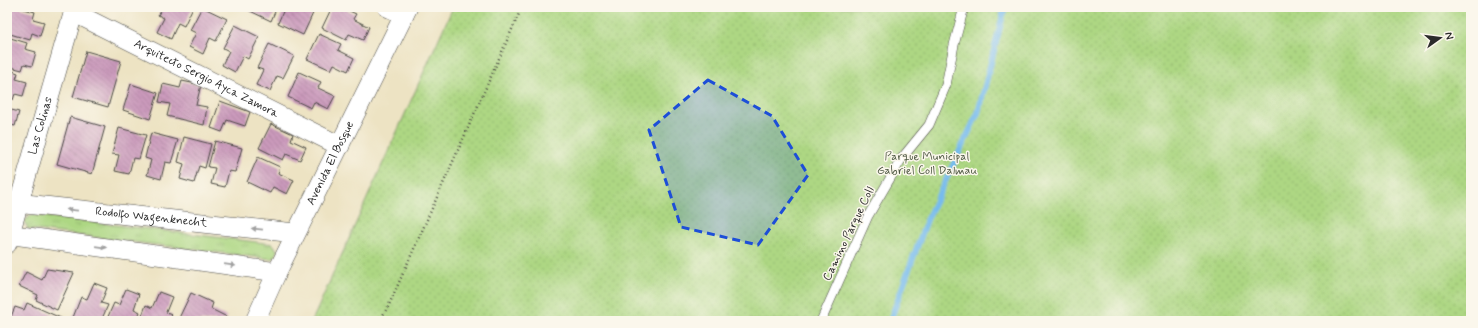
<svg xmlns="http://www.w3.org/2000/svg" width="1478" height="328" font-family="Mynerve,sans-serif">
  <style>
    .grass { fill: url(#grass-tufts); stroke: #6c8157 }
    .park { fill: url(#park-dots); stroke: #6c8157 }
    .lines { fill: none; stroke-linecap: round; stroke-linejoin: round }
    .stream { stroke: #77bbed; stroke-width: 6 }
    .building { fill: url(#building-back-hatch) }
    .service-casing { stroke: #484742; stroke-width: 10 }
    .minor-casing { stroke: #484742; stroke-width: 20 }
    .path { stroke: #484742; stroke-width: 2.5; stroke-dasharray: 1 3; stroke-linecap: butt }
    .service { stroke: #fff; stroke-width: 9 }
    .minor { stroke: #fff; stroke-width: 19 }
    .oneway { fill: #a0a0a0 }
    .marked { fill: #1d4ed8; fill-opacity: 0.2; stroke: #1d4ed8; stroke-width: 3; stroke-dasharray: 8 5; stroke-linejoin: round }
    .labels { text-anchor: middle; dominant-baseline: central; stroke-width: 3; stroke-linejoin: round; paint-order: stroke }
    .street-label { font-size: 12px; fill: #2b2b2b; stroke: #fbf7ec }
    .park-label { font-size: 12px; fill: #4c5641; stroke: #fbf7ec }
  </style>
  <defs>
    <pattern id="grass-tufts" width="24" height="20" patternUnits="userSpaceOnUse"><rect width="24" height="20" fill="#add783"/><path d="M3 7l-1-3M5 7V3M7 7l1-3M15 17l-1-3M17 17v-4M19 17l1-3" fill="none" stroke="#95b971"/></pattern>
    <pattern id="park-dots" width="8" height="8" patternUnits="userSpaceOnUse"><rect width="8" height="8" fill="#add783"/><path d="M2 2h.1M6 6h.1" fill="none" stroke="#95b971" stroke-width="1.8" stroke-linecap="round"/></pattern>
    <pattern id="building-back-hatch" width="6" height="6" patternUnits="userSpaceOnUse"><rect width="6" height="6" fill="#cb9abc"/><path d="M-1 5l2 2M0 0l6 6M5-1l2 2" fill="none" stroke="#a57e99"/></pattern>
  </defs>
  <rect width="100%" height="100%" fill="#fbf7ec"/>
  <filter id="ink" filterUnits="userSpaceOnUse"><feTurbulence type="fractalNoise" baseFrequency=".025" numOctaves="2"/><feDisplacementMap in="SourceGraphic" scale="8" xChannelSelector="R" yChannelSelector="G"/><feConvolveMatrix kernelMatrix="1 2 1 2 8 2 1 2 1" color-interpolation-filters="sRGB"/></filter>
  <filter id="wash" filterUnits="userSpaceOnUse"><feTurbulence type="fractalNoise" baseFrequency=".012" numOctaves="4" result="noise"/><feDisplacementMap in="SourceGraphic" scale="16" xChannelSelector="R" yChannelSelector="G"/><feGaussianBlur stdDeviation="0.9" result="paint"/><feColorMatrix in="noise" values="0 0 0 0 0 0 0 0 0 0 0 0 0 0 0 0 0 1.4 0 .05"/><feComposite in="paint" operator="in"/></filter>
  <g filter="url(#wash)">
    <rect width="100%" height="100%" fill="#ede3c3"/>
    <path class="grass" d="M32,215L273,244L277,250L276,256L272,259L28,229L24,221Z"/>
    <path class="park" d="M453,7H1471V321H312Z"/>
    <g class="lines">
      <path class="stream" d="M890,321L928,217L978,113L1005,7"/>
    </g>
    <g id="blocks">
      <g class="building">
        <path d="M7,7H17L35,12L33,19L44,22L40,36L32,33L30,40L7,33Z"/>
        <path d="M163,7H193L184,26L178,23L171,39L157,32L164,18L158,15Z"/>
        <path d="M202,7L227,19L216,41L210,38L203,54L189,47L196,33L190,30Z"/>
        <path d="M246,7H277L271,21L246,9Z"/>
        <path d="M285,7H308V8L314,11L303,35L278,23Z"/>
        <path d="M332,7H341L356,14L353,19L369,27L363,40L349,34L346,40L322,28Z"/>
        <path d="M235,25L259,37L248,59L243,56L235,72L222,65L229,51L223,48Z"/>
        <path d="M319,34L341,44L338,50L354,58L348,71L334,64L331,70L307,59Z"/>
        <path d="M7,37L27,43L25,49L36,52L32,66L24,64L22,70L7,66Z"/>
        <path d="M269,44L294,56L283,78L277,76L270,91L256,85L263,70L257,68Z"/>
        <path d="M86,51L121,61L108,107L73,97Z"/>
        <path d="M7,69L18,73L16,79L27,82L23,96L15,94L13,100L7,98Z"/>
        <path d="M299,72L321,82L318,88L335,96L328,109L314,102L311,108L288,97Z"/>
        <path d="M182,81L201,85L196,105L207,107L204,125L167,116L170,104L159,102L163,84L180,88Z"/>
        <path d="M131,84L158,93L150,119L123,110Z"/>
        <path d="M220,101L250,112L245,126L227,120L222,132L211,128Z"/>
        <path d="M7,102L9,103L8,109L19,112L15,126L7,124Z"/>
        <path d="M70,117L105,127L92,174L57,164Z"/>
        <path d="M271,124L293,134L291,140L306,147L300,160L286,154L283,160L259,148Z"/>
        <path d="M119,128L146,135L139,159L133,158L129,174L115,171L119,155L112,154Z"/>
        <path d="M151,133L178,140L171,163L165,162L161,179L147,175L151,160L145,158Z"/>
        <path d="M184,137L211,144L205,168L199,166L194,183L180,179L184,164L178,162Z"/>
        <path d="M215,141L242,148L235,172L229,171L225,187L211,184L215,168L208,167Z"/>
        <path d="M258,157L280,167L278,173L294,180L287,194L273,187L270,193L247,182Z"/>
        <path d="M47,269L74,273L57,310L36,300L38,295L19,286L26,272L42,280Z"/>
        <path d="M94,283L107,288L101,303L108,305L101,321L72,320L81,297L87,299Z"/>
        <path d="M126,289L139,294L134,309L140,312L136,321H106L114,303L119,305Z"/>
        <path d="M159,292L172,297L166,312L172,314L170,321H140L146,305L152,308Z"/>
        <path d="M191,293L213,303L211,309L227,317L224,321H185L179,318Z"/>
        <path d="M27,303L63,319L62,321H16L10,319L15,307L24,310Z"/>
      </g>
    </g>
  </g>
  <g filter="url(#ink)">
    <use href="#blocks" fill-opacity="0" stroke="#484742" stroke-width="1"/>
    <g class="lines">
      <defs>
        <path id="service" d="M821,321L868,216L902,158L929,125L946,85L954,45L964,7"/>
        <g id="minor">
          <path d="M387,7L404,15"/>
          <path id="s1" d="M73,12L340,146"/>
          <path id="s2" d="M7,202L295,233"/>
          <path d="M7,234L277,272"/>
          <path id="s3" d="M7,244L75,7"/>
          <path id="s4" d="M255,321L277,272L408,7"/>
        </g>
      </defs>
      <use href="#service" class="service-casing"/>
      <use href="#minor" class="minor-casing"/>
      <path class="path" d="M379,321L388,307L522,7"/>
      <use href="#service" class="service"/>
      <use href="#minor" class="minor"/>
    </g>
    <defs><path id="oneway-solid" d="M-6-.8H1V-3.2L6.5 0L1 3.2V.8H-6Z"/></defs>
    <g class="oneway">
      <use href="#oneway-solid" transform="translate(72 210) rotate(-174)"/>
      <use href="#oneway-solid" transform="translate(257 229) rotate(-174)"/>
      <use href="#oneway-solid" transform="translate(101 247) rotate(8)"/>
      <use href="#oneway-solid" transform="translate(230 265) rotate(8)"/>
    </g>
  </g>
  <path class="marked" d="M708,80L772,116L808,175L758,245L681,227L649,130Z"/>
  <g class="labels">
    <g class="street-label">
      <text stroke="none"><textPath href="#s1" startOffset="149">Arquitecto Sergio Ayca Zamora</textPath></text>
      <text stroke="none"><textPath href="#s3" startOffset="123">Las Colinas</textPath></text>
      <text stroke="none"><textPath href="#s4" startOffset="175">Avenida El Bosque</textPath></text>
      <text stroke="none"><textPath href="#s2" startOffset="145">Rodolfo Wagenknecht</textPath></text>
      <text transform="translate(849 234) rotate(-64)">Camino Parque Coll</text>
    </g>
    <g class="park-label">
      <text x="927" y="157">Parque Municipal<tspan x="927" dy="14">Gabriel Coll Dalmau</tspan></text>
    </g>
  </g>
  <rect width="1478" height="328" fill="none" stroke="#fbf7ec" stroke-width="24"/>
  <g transform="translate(1440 38) rotate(76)" stroke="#fbf7ec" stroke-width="3" paint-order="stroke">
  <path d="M0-3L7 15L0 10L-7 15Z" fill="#2b2b2b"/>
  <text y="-6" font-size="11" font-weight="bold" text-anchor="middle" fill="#2b2b2b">N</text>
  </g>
</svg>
